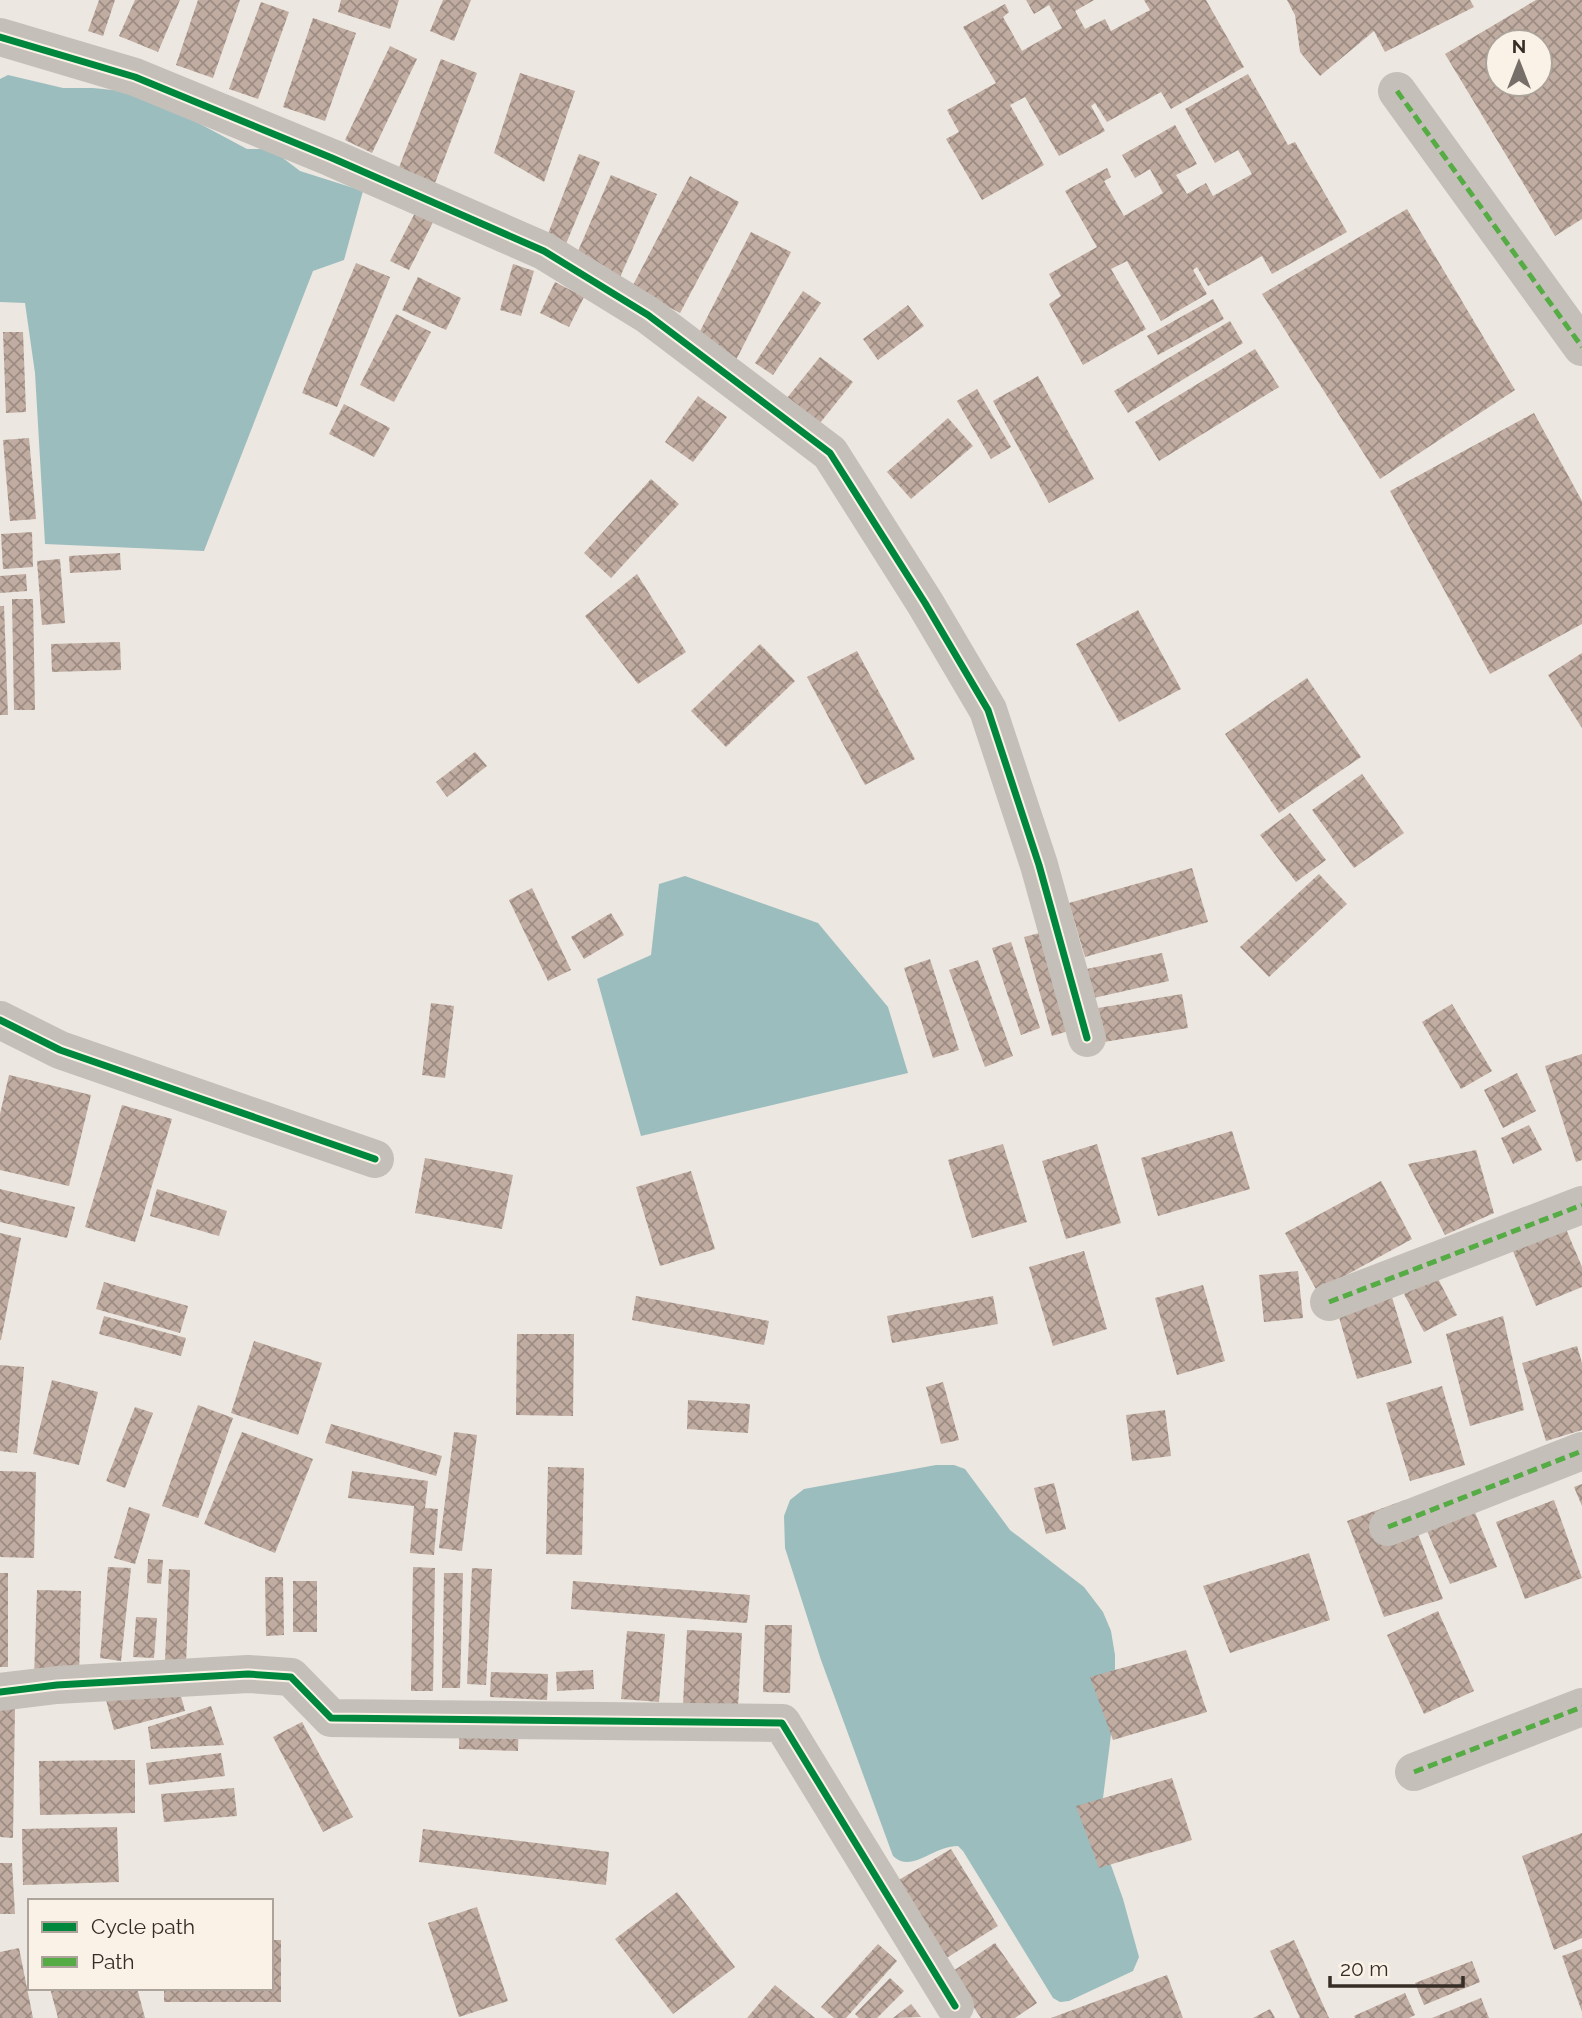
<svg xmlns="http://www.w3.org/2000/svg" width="1582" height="2018" font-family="Raleway,sans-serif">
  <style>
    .water { fill: #9cbdbe }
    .building { fill: url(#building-cross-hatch); fill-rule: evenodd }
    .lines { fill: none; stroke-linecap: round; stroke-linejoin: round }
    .street { stroke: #c5bfb9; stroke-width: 38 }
    .quiet { stroke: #55ab44; stroke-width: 5; stroke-dasharray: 10 5; stroke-linecap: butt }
    .cycleway-casing { stroke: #faf2e7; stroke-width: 11 }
    .cycleway { stroke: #00873e; stroke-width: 7 }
  </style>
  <defs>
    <pattern id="building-cross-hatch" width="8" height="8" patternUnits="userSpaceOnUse" patternTransform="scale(1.75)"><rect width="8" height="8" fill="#c0aca1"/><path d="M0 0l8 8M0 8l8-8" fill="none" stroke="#9d8c83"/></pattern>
  </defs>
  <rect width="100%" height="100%" fill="#ece7e0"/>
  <g class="water">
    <path d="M8,75L63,88H93L142,93L247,149H271L300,171L363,191L344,260L313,271L204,551L45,544L35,373L25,303L0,302V79Z"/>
    <path d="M685,876L818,923L888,1007L908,1073L641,1136L597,979L651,955L659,884Z"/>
    <path d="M936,1465H954L965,1469L1010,1530L1084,1587L1103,1612L1111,1631L1115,1655V1703L1102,1806L1107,1854L1123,1899L1139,1957L1133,1971L1069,2001L1060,2002L1053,1998L963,1851L958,1846C932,1846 912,1874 893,1856L821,1660L785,1548L784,1516L790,1500L804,1489Z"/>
  </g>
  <g class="building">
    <path d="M99,0H115L103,36L88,31Z"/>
    <path d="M135,0H180L158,52L119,36Z"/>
    <path d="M198,0H240L213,78L176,65Z"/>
    <path d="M341,0H399L390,29L338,12Z"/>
    <path d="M443,0H471L454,41L430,31Z"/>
    <path d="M1026,0H1094L1075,11L1085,29L1105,19L1111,31L1150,10L1144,0H1206L1244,67L1171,109L1161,92L1107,122L1095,103L1091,106L1105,131L1059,156L1025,97L1010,105L1044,165L982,200L946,139L959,132L947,110L996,83L963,27L1005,4L1009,12L1003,17L1022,51L1062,28L1049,5L1034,14Z"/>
    <path d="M1287,0H1470L1474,7L1385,52L1374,31L1320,76L1300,52L1295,15Z"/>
    <path d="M1536,0H1582V219L1555,236L1445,54ZM1498,42H1540V84H1498Z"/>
    <path d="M261,2L289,12L258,99L229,89Z"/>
    <path d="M313,18L356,33L325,121L283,107Z"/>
    <path d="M390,46L417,59L372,153L345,140Z"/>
    <path d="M441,59L477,73L435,183L398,170Z"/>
    <path d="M520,73L575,91L544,182L494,153Z"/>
    <path d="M1248,74L1288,145L1295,142L1347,232L1272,274L1262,256L1208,286L1197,267L1193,270L1207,294L1161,321L1127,261L1111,269L1146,329L1083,365L1049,304L1061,296L1049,274L1097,247L1065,191L1107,168L1111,177L1104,181L1124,216L1163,193L1150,169L1135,178L1122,155L1175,125L1197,164L1176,175L1187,194L1206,183L1213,196L1252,174L1238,150L1215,163L1185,109Z"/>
    <path d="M579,154L600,162L563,251L544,244Z"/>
    <path d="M611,175L657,194L620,277L575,258Z"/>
    <path d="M690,176L739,202L680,313L632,287Z"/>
    <path d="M1407,209L1515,390L1380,479L1262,294Z"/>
    <path d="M415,213L433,222L409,270L390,261Z"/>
    <path d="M751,232L791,252L736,360L696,339Z"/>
    <path d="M356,263L390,277L337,407L302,393Z"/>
    <path d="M513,264L534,271L521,316L500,310Z"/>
    <path d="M418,277L461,298L446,330L402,310Z"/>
    <path d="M555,282L584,297L569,327L540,313Z"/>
    <path d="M803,291L821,303L773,375L755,363Z"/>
    <path d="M1213,299L1224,319L1158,355L1147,336Z"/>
    <path d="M908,305L924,326L878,360L863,339Z"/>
    <path d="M396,314L431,332L394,402L360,385Z"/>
    <path d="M1230,321L1243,343L1128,413L1114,391Z"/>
    <path d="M3,332H23L26,412L6,413Z"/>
    <path d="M1255,349L1279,387L1159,461L1135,422Z"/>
    <path d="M820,357L853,382L820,423L787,398Z"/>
    <path d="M1038,376L1094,479L1049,503L993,401Z"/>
    <path d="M977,389L1011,447L991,459L957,401Z"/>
    <path d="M698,396L727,417L693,462L665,442Z"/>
    <path d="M344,404L390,428L374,457L329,434Z"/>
    <path d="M1534,413L1582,501V624L1490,674L1390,491Z"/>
    <path d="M948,418L973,446L911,499L887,472Z"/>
    <path d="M29,438L36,519L10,521L3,440Z"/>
    <path d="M651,479L679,504L611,578L584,553Z"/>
    <path d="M32,532L33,567L3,569L1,534Z"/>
    <path d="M120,553L121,570L70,573L69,556Z"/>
    <path d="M60,559L65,623L42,625L37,561Z"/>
    <path d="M26,574L27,591L0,593V576Z"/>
    <path d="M637,574L686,652L638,684L585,616Z"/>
    <path d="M12,599H33L35,710H14Z"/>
    <path d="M0,606H4L8,715H0Z"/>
    <path d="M1138,610L1181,689L1119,722L1076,644Z"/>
    <path d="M120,642L121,670L52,672L51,644Z"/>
    <path d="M760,644L795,681L726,747L691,711Z"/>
    <path d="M857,651L915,759L865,785L807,677Z"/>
    <path d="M1582,653V728L1548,675Z"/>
    <path d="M1307,678L1361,757L1279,813L1225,734Z"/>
    <path d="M475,752L487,766L447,797L436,782Z"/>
    <path d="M1362,774L1404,833L1354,868L1312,810Z"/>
    <path d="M1290,813L1326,860L1296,882L1260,835Z"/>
    <path d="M1192,868L1208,922L1085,957L1069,903Z"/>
    <path d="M1319,874L1347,904L1269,977L1240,947Z"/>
    <path d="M532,888L571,970L548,981L509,900Z"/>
    <path d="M611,913L624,935L584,959L571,937Z"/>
    <path d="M1047,931L1075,1029L1052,1036L1024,937Z"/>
    <path d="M1011,942L1040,1028L1021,1035L992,948Z"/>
    <path d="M1162,953L1169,981L1089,999L1082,970Z"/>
    <path d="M930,959L959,1050L933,1058L904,968Z"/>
    <path d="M978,960L1013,1056L985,1067L949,970Z"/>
    <path d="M1182,994L1188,1028L1104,1042L1098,1008Z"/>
    <path d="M431,1003L454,1006L445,1078L422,1075Z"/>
    <path d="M1452,1004L1492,1071L1461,1089L1422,1022Z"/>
    <path d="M1582,1054V1160L1576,1162L1545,1066Z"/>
    <path d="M1517,1073L1536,1111L1503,1128L1484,1090Z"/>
    <path d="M9,1075L91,1095L69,1186L0,1170V1114Z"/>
    <path d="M122,1105L172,1119L135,1242L85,1227Z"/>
    <path d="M1529,1125L1542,1150L1513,1164L1501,1138Z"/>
    <path d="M1232,1131L1250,1189L1158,1216L1141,1158Z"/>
    <path d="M1003,1144L1027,1222L972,1238L948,1160Z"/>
    <path d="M1097,1144L1121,1223L1066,1239L1042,1161Z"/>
    <path d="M1476,1150L1494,1213L1445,1235L1408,1164Z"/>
    <path d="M425,1158L513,1175L502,1229L415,1213Z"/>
    <path d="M691,1171L715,1249L660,1266L636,1187Z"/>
    <path d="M1381,1181L1412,1239L1317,1291L1285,1233Z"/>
    <path d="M0,1189L75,1207L67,1238L0,1222Z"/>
    <path d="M157,1189L227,1211L219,1236L150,1216Z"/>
    <path d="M1555,1203L1582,1267V1287L1536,1306L1502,1225Z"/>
    <path d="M0,1233L21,1238L1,1340H0Z"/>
    <path d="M1084,1251L1107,1329L1053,1346L1029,1267Z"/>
    <path d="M1298,1271L1303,1318L1264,1322L1259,1275Z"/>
    <path d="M1437,1277L1457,1315L1424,1332L1404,1294Z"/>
    <path d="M104,1282L188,1306L180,1333L96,1309Z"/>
    <path d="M1388,1284L1412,1363L1357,1379L1334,1300Z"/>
    <path d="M1203,1285L1225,1361L1177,1375L1155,1298Z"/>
    <path d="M636,1296L769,1321L764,1345L632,1320Z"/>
    <path d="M993,1296L998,1324L892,1343L887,1316Z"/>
    <path d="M104,1316L186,1338L181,1356L99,1334Z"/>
    <path d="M1503,1316L1524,1410L1470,1426L1446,1334Z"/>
    <path d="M517,1334H574L573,1416L516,1415Z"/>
    <path d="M254,1341L322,1363L298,1435L231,1413Z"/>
    <path d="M1577,1346L1582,1363V1430L1546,1441L1522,1363Z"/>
    <path d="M0,1365L24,1367L17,1453L0,1451Z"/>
    <path d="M52,1380L98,1392L79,1465L33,1454Z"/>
    <path d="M943,1382L959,1440L941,1444L926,1387Z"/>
    <path d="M1442,1386L1465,1465L1410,1481L1386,1403Z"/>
    <path d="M688,1400L750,1404L748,1433L687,1429Z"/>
    <path d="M198,1405L233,1418L198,1518L162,1506Z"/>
    <path d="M135,1407L153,1413L125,1488L106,1481Z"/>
    <path d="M1165,1410L1171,1456L1132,1461L1126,1415Z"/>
    <path d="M331,1424L442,1456L436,1476L325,1443Z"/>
    <path d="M242,1432L313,1459L275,1553L204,1524Z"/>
    <path d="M454,1432L477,1435L462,1551L439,1548Z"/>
    <path d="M548,1467L584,1468L582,1555L546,1554Z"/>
    <path d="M0,1471L36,1472L34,1558L0,1557Z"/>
    <path d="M352,1471L428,1481L425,1508L438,1509L434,1555L410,1553L414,1506L348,1498Z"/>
    <path d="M1054,1483L1066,1529L1046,1534L1034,1488Z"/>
    <path d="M1582,1484V1506L1574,1487Z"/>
    <path d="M1405,1500L1443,1599L1384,1617L1347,1521Z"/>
    <path d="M1554,1500L1582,1578L1525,1599L1496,1522Z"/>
    <path d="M1472,1505L1497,1567L1450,1584L1424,1524Z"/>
    <path d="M129,1507L150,1514L135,1564L114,1558Z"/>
    <path d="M1309,1553L1330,1620L1230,1653L1203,1586Z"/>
    <path d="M148,1559L163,1560L161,1584L147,1583Z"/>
    <path d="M108,1567L131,1568L121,1661L100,1658Z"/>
    <path d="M413,1567L435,1568L433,1691H411Z"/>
    <path d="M472,1568L492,1569L486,1685L467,1684Z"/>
    <path d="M169,1569L190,1570L186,1663L165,1662Z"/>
    <rect x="0" y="1573" width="8" height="94"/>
    <path d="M444,1573H463L460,1688H442Z"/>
    <path d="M265,1577H283L284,1635L266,1636Z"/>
    <rect x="293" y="1581" width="24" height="51"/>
    <path d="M573,1581L750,1595L747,1623L571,1609Z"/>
    <path d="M37,1590L81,1591L79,1677H34Z"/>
    <path d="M1438,1611L1474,1691L1424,1714L1387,1635Z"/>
    <path d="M136,1617L157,1618L154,1658L133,1657Z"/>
    <path d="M765,1625H792L790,1693L763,1692Z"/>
    <path d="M687,1630L742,1633L738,1707L683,1704Z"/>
    <path d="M627,1631L665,1634L659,1702L621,1699Z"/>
    <path d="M1186,1650L1207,1712L1113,1740L1090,1677Z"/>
    <path d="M593,1670L594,1689L557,1691L556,1672Z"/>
    <path d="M491,1672L548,1674L547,1700L490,1697Z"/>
    <path d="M177,1682L185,1711L114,1730L106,1700Z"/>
    <path d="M0,1706H15L13,1838L0,1837Z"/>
    <path d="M211,1706L224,1745L151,1749L148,1727Z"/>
    <path d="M460,1713L519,1715L518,1751L459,1749Z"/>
    <path d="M302,1722L353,1817L323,1832L273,1737Z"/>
    <path d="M221,1753L225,1776L149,1785L146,1763Z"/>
    <path d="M135,1760V1813L40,1815L39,1761Z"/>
    <path d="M1172,1778L1192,1840L1099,1868L1076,1806Z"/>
    <path d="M234,1788L237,1816L164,1822L161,1794Z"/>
    <path d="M117,1827L119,1882L23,1885L22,1829Z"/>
    <path d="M423,1829L609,1852L606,1885L419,1862Z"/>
    <path d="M1582,1833V1938L1554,1950L1522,1856Z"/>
    <path d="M951,1849L998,1926L940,1962L892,1884Z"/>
    <path d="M0,1863H12L15,1914H0Z"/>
    <path d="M677,1892L735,1967L673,2014L615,1939Z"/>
    <path d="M477,1907L508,2001L459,2017L428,1923Z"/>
    <path d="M271,1940H281V2002H164V1988H271Z"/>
    <path d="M1294,1940L1329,2018H1300L1270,1951Z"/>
    <path d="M995,1943L1037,2003L1015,2018H981L950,1973Z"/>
    <path d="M878,1944L897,1961L846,2018H834L821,2007Z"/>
    <path d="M19,1948L33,2018H0V1952Z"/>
    <path d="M1582,1949V2012L1562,1956Z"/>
    <path d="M1472,1961L1480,1982L1424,2005L1415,1983Z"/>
    <path d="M1167,1975L1183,2018H1051Z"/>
    <path d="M890,1978L904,1991L877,2018H859L855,2014Z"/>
    <path d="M775,1985L815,2018H747Z"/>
    <path d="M50,1988H137L145,2018H58Z"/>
    <path d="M1405,1993L1415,2015L1409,2018H1355L1354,2016Z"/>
    <path d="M1481,1998L1489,2018H1432Z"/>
    <path d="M911,2004L921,2017L893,2018Z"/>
    <path d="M1270,2009L1275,2018H1253Z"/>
  </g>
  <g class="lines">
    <g class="street">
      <path d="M0,37L135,77L332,158L544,251L648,315L830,453L925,603L988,710L1039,865L1087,1038"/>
      <path d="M1397,91L1582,347"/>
      <path d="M0,1020L60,1050L375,1159"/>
      <path d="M1329,1302L1582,1205"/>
      <path d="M1388,1527L1582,1451"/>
      <path d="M0,1692L57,1685L248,1674L291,1677L331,1718L782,1723L955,2006"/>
      <path d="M1414,1772L1582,1707"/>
    </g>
    <g class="quiet">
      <path d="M1397,91L1582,347"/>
      <path d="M1329,1302L1582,1205"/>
      <path d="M1388,1527L1582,1451"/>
      <path d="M1414,1772L1582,1707"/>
    </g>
    <defs>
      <g id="cycleway">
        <path d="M0,37L135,77L332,158L544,251L648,315L830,453L925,603L988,710L1039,865L1087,1038"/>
        <path d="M0,1020L60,1050L375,1159"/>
        <path d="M0,1692L57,1685L248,1674L291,1677L331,1718L782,1723L955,2006"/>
      </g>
    </defs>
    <use href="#cycleway" class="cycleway-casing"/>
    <use href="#cycleway" class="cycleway"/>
  </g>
  <rect x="28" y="1899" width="245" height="91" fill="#faf2e7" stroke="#aca39a" stroke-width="2"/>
  <rect x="42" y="1922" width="35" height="10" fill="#00873e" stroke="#aca39a" stroke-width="2"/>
  <text x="91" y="1934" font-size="21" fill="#362d27">Cycle path</text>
  <rect x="42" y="1957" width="35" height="10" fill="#55ab44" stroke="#aca39a" stroke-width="2"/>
  <text x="91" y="1969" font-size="21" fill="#362d27">Path</text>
  <g transform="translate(1519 63)"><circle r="33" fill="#faf2e7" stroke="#aca39a" stroke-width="2"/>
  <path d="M0-5L12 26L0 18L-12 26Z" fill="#766e68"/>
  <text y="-10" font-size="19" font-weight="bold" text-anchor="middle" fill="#362d27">N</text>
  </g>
  <path d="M1330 1976v10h133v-10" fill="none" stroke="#362d27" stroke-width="3.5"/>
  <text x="1340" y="1976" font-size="21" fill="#362d27" stroke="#faf2e7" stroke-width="5" paint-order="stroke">20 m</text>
</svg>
